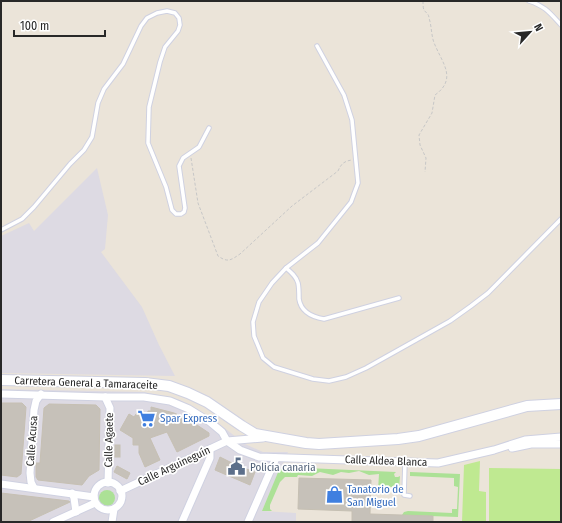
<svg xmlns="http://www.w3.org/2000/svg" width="562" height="523" font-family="'Fira Sans Condensed',sans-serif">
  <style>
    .industrial { fill: #dddae3 }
    .green { fill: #ace196 }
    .pitch { fill: #bfe991 }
    .building { fill: #c6c1b9; stroke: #c6c0b3 }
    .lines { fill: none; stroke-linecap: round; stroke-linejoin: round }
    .service-casing { stroke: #cfd1e1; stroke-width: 5.5 }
    .minor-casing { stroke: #cfd1e1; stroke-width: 9 }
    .secondary-casing { stroke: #cfd1e1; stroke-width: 12 }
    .path { stroke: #c7c7c7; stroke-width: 1; stroke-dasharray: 3 2; stroke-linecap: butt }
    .service { stroke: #fff; stroke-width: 3.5 }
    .minor { stroke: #fff; stroke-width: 7 }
    .secondary { stroke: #fff; stroke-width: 10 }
    .labels { text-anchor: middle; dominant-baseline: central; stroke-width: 3.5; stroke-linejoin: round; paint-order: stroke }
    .street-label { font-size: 11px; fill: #282828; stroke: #fff }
    .shop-label { font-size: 11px; fill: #366cbe; stroke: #fff; text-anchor: start }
    .service-label { font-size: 11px; fill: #4e5e75; stroke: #fff; text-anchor: start }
  </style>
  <rect width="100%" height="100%" fill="#ebe4d9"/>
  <g class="industrial">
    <path d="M97,168L108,215L105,249L101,252L142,307L159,345L175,376L1,373V236L29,223L34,231Z"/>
    <path d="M1,389L144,392L180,400L218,423L245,444L263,452H288L262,511L296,513V522H1Z"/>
  </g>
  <g class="green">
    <path d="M284,467L396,472L394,474L395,477H398L400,476L399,489L396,490C390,484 385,487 378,490L379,474L369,475L359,471L349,473L341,472L333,475L320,472L312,476L298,475L297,477H285L280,482L270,505V509L272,511H262L279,470Z"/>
    <path d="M410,472L460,474L458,517L402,515L404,512L408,511L452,513V509H457L458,487L454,486V478L410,476Z"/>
    <circle cx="107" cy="498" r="8"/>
  </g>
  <g class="pitch">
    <path d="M480,461L479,491L486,492V522H462L464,465Z"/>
    <path d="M489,468L561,469V522H489Z"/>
  </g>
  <g class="building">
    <path d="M1,403H22L26,407L21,474L17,477L1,475Z"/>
    <path d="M49,404L96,405L100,409L99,470L89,476L82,485L38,480L36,477V463H40L44,408Z"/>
    <path d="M151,407L174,413L188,419L209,433V436L177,452L167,432L150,438L160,460L145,467L139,453V445H133V438L120,430L129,414L134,417L139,410L147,415L148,411H151Z"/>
    <rect x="115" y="445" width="5" height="12"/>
    <path d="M220,457L238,466L255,472L250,485L215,470Z"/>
    <path d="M117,466L130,473L127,479L114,472Z"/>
    <path d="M299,478L371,480L370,514L433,516V522H352V511L298,509Z"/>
    <path d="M1,493L69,501L70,502L27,522H1Z"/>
  </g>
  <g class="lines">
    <defs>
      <g id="service">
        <path d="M529,1C545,6 550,13 561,25"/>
        <path d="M317,46L344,95L352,120L358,183L351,202L318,243L286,268L272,283L259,302L253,322L254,336L263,358L274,367L313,379L329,381L346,377L366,368L450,321L471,306L488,293L561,219"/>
        <path d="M1,230L22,219L34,207L70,164L84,150L92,137L98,103L104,89L123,64L141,26L147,18L157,13L167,11L175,13L179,18L180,25L178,31L165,47L160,62L149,107L148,143L166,187L172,210L176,214H181L184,212L185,208L179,166L183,158L199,147L209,128"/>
        <path d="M286,268C291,272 296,276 298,283C299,287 299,293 299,299C301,312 312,317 324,319L399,298"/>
        <path d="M405,462L404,495L410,496"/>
      </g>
      <g id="minor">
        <path d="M1,394L105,397H144L170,401L189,409L210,422L222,432L227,441L240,450L259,457L438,463L494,450L525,440L561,437"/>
        <path d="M105,397L110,408L108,483"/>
        <path d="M512,448L531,444H561"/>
        <circle cx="108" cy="496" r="14"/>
        <path d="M1,484L94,497"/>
        <path d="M34,488L31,482L30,473L34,410L36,401L41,394"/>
        <path d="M120,491L227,441L263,438"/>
        <path d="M72,493L74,498L76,512"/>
        <path d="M53,522L95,503"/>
        <path d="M112,522L114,509"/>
        <path d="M182,522L210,458V449"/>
        <path d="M248,522L276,458"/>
      </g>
      <path id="secondary" d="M1,380L145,383L169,386L188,393L207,402L242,426L255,434L306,443L319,444L398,439L419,436L527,406L561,404"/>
    </defs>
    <use href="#service" class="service-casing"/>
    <use href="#minor" class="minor-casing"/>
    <use href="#secondary" class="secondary-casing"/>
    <g class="path">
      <path d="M423,1C423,4 423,8 424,10C426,13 429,14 429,18C432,27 431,37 435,45C443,64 457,79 435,95L432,113L419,135L420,145L426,158L425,172"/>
      <path d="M191,158L198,203L218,256C228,263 231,260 240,254L292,206L338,171C341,164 344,161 352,160"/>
    </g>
    <use href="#service" class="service"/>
    <use href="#minor" class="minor"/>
    <use href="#secondary" class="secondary"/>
  </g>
  <defs>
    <symbol id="supermarket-bare" viewBox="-9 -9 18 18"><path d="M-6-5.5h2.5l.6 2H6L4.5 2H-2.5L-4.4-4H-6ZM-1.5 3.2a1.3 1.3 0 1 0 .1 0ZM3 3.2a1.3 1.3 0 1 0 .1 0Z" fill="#3f7fe0" stroke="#fff" stroke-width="2.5" paint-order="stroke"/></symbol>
    <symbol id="civic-bare" viewBox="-9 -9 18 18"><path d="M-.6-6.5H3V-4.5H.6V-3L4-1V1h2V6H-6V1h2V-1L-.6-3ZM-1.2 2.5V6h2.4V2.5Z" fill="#5c6f8a" stroke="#fff" stroke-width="2.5" paint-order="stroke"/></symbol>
    <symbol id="shop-bare" viewBox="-9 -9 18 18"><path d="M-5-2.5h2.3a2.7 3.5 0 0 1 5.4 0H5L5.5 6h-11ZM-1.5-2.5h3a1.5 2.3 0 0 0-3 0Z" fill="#3f7fe0" stroke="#fff" stroke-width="2.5" paint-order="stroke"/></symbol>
  </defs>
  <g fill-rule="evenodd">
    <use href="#supermarket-bare" x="134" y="406" width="25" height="25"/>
    <use href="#civic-bare" x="224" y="454" width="25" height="25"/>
    <use href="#shop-bare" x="322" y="482" width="25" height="25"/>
  </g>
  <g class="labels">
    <g class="street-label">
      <text transform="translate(86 383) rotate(2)">Carretera General a Tamaraceite</text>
      <text transform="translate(109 440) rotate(-89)">Calle Agaete</text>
      <text transform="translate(32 441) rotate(-86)">Calle Acusa</text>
      <text transform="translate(386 461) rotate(2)">Calle Aldea Blanca</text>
      <text transform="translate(174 466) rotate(-25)">Calle Arguineguín</text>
    </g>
    <g class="shop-label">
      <text x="160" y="418">Spar Express</text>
      <text x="347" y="489">Tanatorio de<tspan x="347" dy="13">San Miguel</tspan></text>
    </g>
    <g class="service-label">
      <text x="250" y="467">Policía canaria</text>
    </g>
  </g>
  <rect width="562" height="523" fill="none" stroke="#282828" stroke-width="4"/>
  <g transform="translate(530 32) rotate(63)" stroke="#ffffff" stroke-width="3" paint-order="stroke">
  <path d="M0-3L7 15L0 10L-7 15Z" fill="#282828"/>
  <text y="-6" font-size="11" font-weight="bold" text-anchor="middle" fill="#282828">N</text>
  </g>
  <path d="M14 30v6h91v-6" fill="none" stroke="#282828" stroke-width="2"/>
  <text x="20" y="30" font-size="12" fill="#282828" stroke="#ffffff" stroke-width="3" paint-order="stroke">100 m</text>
</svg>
